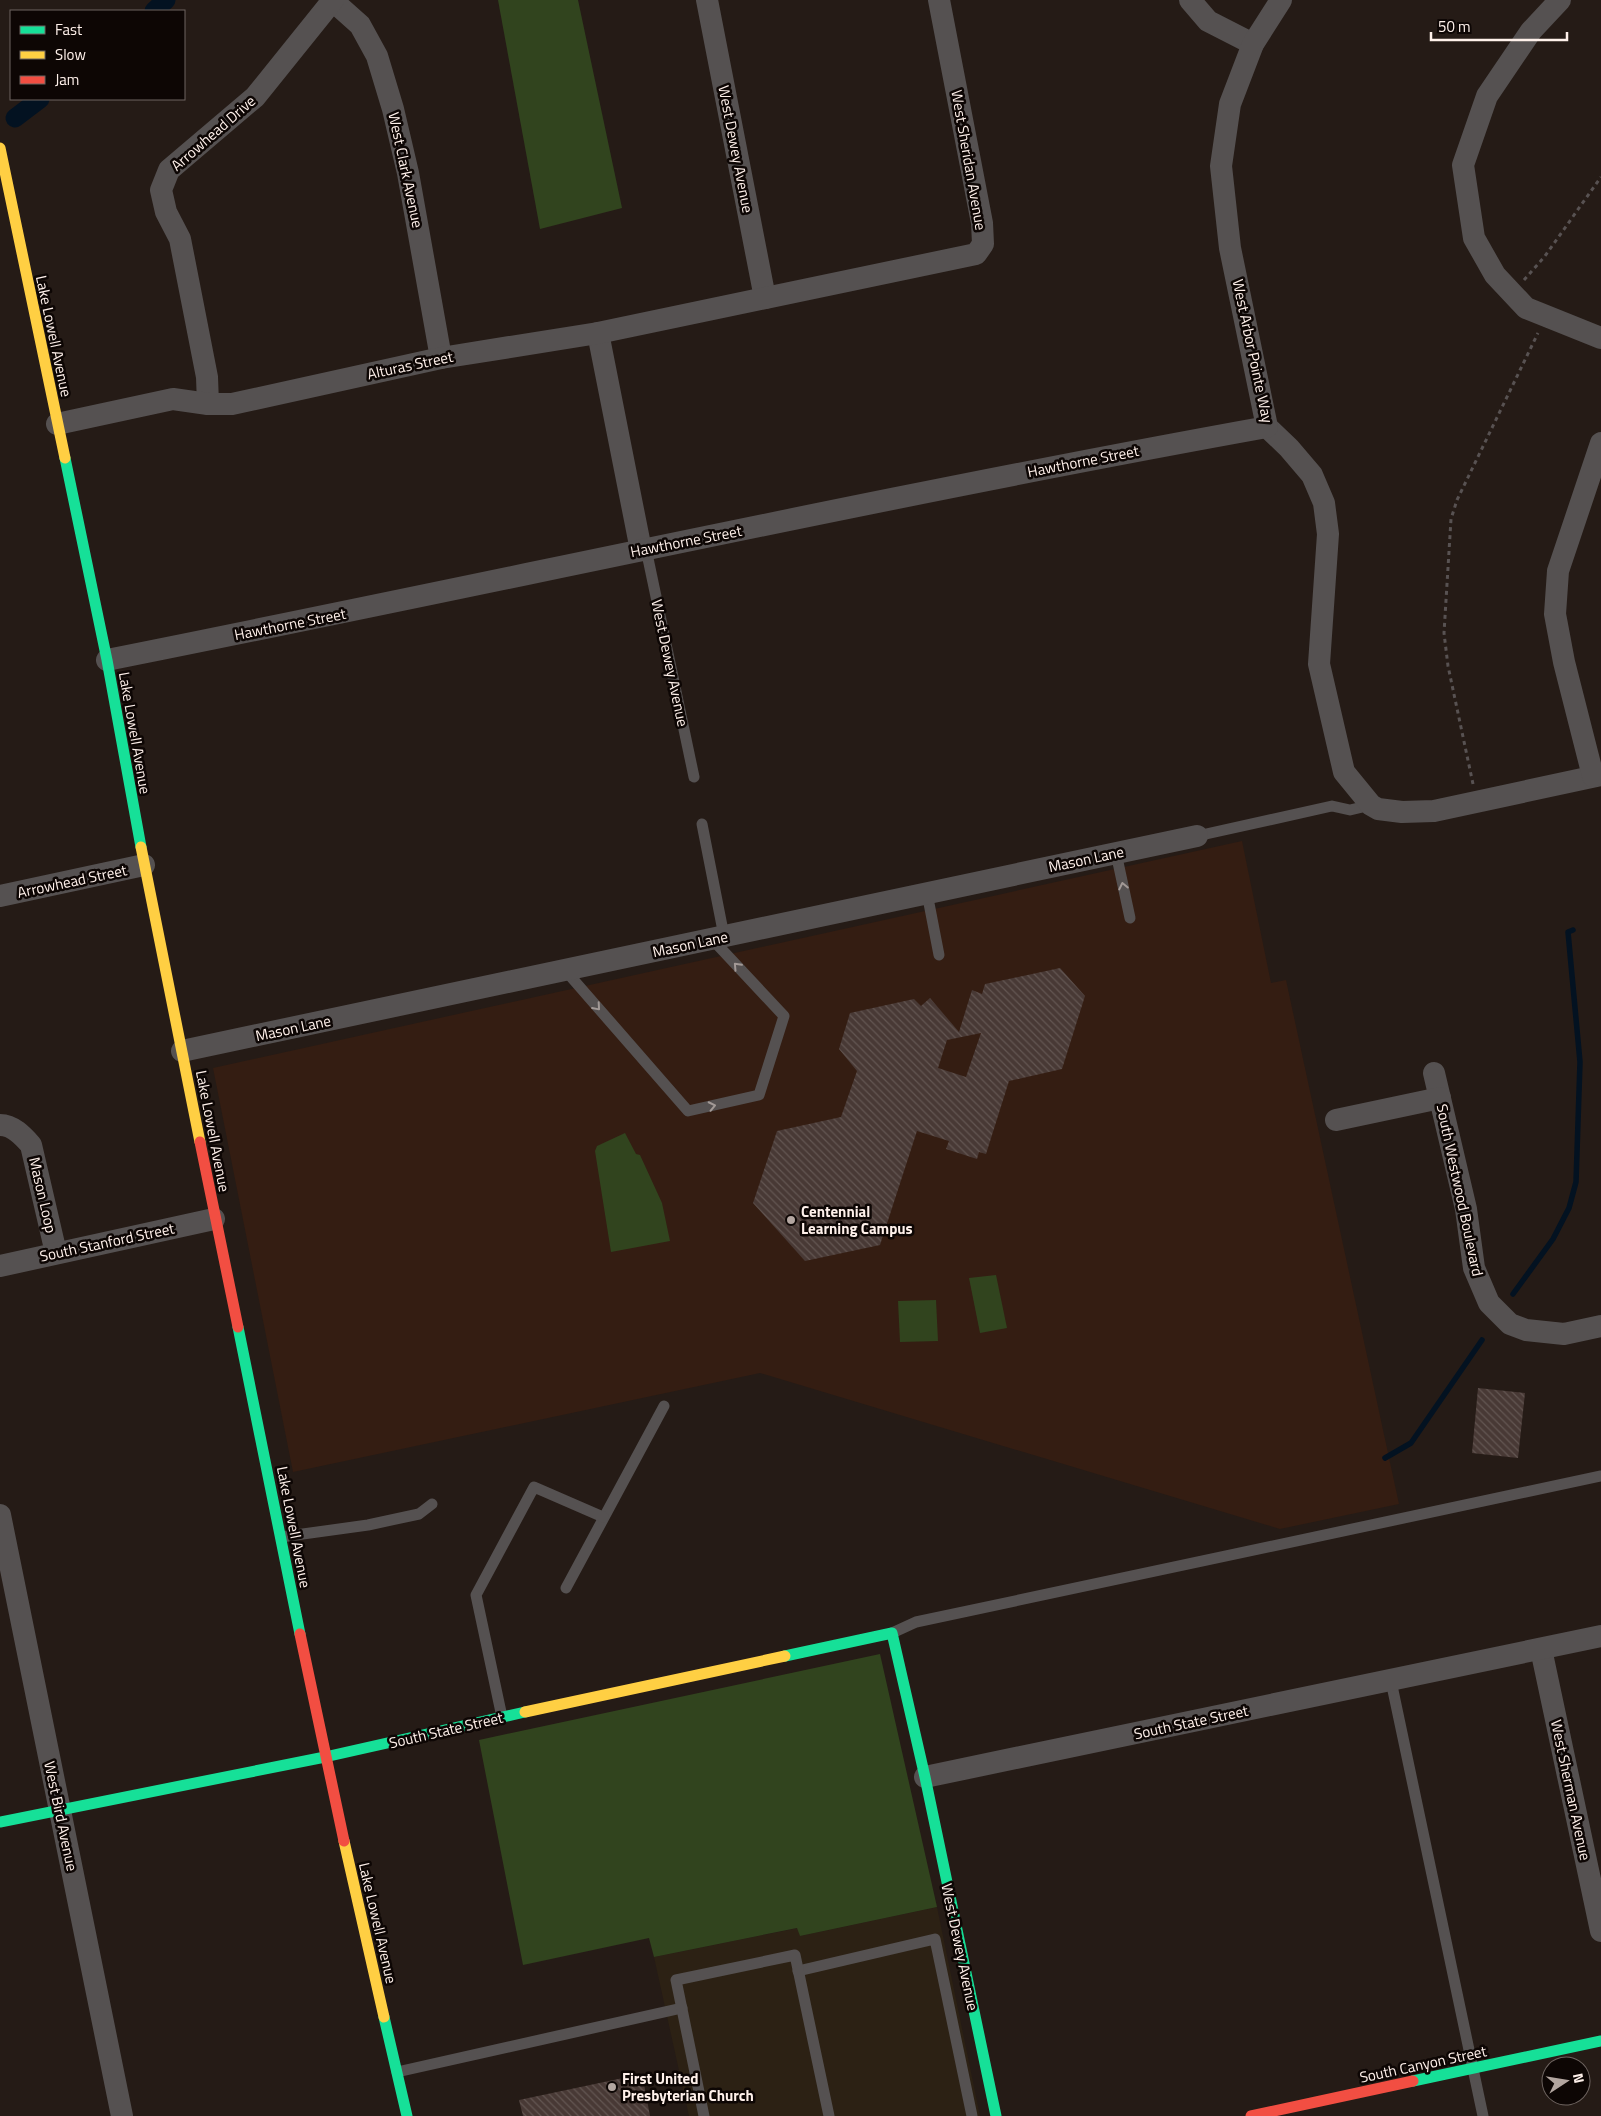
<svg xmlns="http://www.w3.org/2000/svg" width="1601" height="2116" font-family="'Titillium Web',sans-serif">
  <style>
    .commercial { fill: #2c2114 }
    .built { fill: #341d12 }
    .green { fill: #31441e }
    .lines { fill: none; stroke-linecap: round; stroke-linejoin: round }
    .stream { stroke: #031221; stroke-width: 5.5 }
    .canal { stroke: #031221; stroke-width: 19 }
    .building { fill: url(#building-back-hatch); fill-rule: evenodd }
    .path { stroke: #585252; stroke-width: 3; stroke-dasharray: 4 4; stroke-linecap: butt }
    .lane { stroke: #555151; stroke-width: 11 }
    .street { stroke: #555151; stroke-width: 22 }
    .fast { stroke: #16e098; stroke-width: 11 }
    .slow { stroke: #ffcf43; stroke-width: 11 }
    .jam { stroke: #f24e42; stroke-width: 11 }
    .oneway { stroke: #a29996 }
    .poi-dot { fill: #b3a6a0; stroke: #0d0604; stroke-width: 2 }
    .labels { text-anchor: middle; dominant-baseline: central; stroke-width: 5; stroke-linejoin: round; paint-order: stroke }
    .street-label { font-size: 15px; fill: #fff1eb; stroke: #0d0604 }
    .poi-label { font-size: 15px; font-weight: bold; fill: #fff1eb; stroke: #0d0604; text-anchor: start }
  </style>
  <defs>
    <pattern id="building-back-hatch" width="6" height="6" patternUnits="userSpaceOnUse" patternTransform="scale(1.25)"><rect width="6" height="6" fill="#483935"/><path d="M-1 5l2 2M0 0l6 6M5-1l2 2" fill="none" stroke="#635652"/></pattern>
  </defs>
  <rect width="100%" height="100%" fill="#251b16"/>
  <path class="commercial" d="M937,1907L980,2116H689L654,1957L798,1928L800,1936Z"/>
  <path class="built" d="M1242,841L1271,983L1286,980L1399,1504L1280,1529L760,1373L293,1472L213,1068Z"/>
  <g class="green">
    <path d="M498,0H578L622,208L540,229Z"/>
    <path d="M625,1133L636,1154L640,1155L662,1203L670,1241L611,1252L595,1151L597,1146Z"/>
    <path d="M996,1275L1007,1328L980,1333L969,1278Z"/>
    <path d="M936,1300L938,1341L900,1342L898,1301Z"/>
    <path d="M880,1654L937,1907L800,1936L797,1928L654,1957L649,1938L523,1965L479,1740Z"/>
  </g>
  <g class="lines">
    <g class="stream">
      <path d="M1513,1294L1553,1239L1569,1208L1576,1182L1580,1062L1568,932L1573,930"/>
      <path d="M1385,1458L1411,1443L1482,1340"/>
    </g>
    <g class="canal">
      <path d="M154,11L166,0"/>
      <path d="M15,118L40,99"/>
    </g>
  </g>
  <g class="building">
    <path d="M1060,968L1085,996L1062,1069L1009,1081L986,1154L979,1152L977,1159L946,1149L949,1141L917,1131L880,1245L805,1261L753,1203L777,1131L841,1117L857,1071L839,1049L850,1013L914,999L921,1006L930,998L959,1032L972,990L982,994L985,984ZM981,1033L966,1077L938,1068L947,1040Z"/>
    <path d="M1478,1388L1525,1393L1518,1458L1472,1453Z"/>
    <path d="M642,2074L650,2116H523L519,2100Z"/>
  </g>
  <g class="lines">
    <g class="path">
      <path d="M1524,280L1545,256L1601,177"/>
      <path d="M1473,784L1448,666L1444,633L1451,519L1457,500L1538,333"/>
    </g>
    <g class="lane">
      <path d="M646,549L694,777"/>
      <path d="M702,824L724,936"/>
      <path d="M1197,836L1332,806L1350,810L1371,805"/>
      <path d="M1116,853L1130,918"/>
      <path d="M927,893L939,955"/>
      <path d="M565,970L688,1111L759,1095L784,1016L712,939"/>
      <path d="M281,1537L368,1525L419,1514L432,1504"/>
      <path d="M566,1588L664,1406"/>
      <path d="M892,1633L916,1622L1601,1476"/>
      <path d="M1391,1681L1483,2116"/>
      <path d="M502,1717L476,1595L534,1487L603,1517"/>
      <path d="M798,1971L935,1939L972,2116"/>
      <path d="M397,2072L682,2008"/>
      <path d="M704,2116L676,1980L795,1955L829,2116"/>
    </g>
    <g class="street">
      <path d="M332,0L360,25L377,56L393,109L408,173L441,358"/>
      <path d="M707,0L765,298"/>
      <path d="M1190,0L1208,21L1253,44"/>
      <path d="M1281,0L1253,44L1230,104L1221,166L1230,248L1267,427L1289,448L1312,475L1324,503L1328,534L1319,664L1344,772L1371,805L1378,809L1402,812L1434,811L1601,775"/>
      <path d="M1560,0L1531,31L1487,96L1463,165L1474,238L1495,275L1526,308L1601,338"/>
      <path d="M598,333L641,550"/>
      <path d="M208,404L207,377L180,239L166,212L161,190L169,170L255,97L333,0"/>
      <path d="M57,424L173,399L208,404H232L441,358L598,333L976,254L983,244L982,223L939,0"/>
      <path d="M107,660C494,583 879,497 1267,427"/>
      <path d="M1593,776L1564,662L1555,614L1558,571L1601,443"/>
      <path d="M0,896L144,865"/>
      <path d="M182,1051L1197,836"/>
      <path d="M1434,1073L1466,1209L1474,1268L1489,1303L1510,1324L1526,1330L1564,1334L1601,1326"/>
      <path d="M1336,1120L1440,1098"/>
      <path d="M0,1125C13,1125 23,1136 31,1145L56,1253"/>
      <path d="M0,1266L214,1219"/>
      <path d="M0,1515L122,2116"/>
      <path d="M1541,1649L1601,1931"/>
      <path d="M925,1777L1601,1636"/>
    </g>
    <g class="fast">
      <path d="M65,458L107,660L141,847"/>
      <path d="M238,1327L300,1634"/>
      <path d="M785,1656L892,1633L925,1777L996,2116"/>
      <path d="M0,1822L325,1757L525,1712"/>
      <path d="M384,2017L407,2116"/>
      <path d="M1413,2081L1601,2041"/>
    </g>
    <g class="slow">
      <path d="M0,148L65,458"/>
      <path d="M141,847L200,1142"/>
      <path d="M525,1712L785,1656"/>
      <path d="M344,1841L384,2017"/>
    </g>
    <g class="jam">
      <path d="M200,1142L238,1327"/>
      <path d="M300,1634L344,1841"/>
      <path d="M1251,2116L1413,2081"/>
    </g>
  </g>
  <defs><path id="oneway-chevron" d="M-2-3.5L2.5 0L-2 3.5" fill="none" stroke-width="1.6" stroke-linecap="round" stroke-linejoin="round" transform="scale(1.25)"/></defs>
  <g class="oneway">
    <use href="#oneway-chevron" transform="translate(1123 886) rotate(-102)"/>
    <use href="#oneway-chevron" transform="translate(737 966) rotate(-133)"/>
    <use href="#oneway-chevron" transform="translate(597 1007) rotate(49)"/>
    <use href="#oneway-chevron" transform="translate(712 1106) rotate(-12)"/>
  </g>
  <g class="poi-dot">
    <circle cx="791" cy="1220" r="5"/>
    <circle cx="612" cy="2087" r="5"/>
  </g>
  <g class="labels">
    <g class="street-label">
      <text transform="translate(213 133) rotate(-41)">Arrowhead Drive</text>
      <text transform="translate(736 149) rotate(79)">West Dewey Avenue</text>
      <text transform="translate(969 160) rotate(80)">West Sheridan Avenue</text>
      <text transform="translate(406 170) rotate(78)">West Clark Avenue</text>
      <text transform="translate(54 336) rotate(78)">Lake Lowell Avenue</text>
      <text transform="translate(1253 351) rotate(78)">West Arbor Pointe Way</text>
      <text transform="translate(410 365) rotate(-12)">Alturas Street</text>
      <text transform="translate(1083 461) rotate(-11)">Hawthorne Street</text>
      <text transform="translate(686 541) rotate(-11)">Hawthorne Street</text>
      <text transform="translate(290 624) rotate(-11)">Hawthorne Street</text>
      <text transform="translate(670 663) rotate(78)">West Dewey Avenue</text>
      <text transform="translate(135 733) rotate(80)">Lake Lowell Avenue</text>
      <text transform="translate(1086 859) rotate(-12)">Mason Lane</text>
      <text transform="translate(72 881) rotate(-12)">Arrowhead Street</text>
      <text transform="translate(690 944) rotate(-12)">Mason Lane</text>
      <text transform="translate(293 1028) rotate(-12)">Mason Lane</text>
      <text transform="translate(213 1131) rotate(79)">Lake Lowell Avenue</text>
      <text transform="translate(1460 1190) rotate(78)">South Westwood Boulevard</text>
      <text transform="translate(43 1195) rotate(77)">Mason Loop</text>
      <text transform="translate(107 1242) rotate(-12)">South Stanford Street</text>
      <text transform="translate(294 1527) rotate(79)">Lake Lowell Avenue</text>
      <text transform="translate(1191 1722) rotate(-12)">South State Street</text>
      <text transform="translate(446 1730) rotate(-13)">South State Street</text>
      <text transform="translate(1571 1790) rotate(78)">West Sherman Avenue</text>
      <text transform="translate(61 1816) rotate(78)">West Bird Avenue</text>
      <text transform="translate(378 1923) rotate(77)">Lake Lowell Avenue</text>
      <text transform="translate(960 1947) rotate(78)">West Dewey Avenue</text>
      <text transform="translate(1423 2064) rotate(-12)">South Canyon Street</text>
    </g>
    <g class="poi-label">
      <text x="801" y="1211">Centennial<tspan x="801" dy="17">Learning Campus</tspan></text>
      <text x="622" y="2078">First United<tspan x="622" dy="17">Presbyterian Church</tspan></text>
    </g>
  </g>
  <rect x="10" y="10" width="175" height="90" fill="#0d0604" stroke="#6e6460"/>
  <rect x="20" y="26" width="25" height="8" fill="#16e098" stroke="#6e6460"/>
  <text x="55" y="35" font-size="15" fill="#fff1eb">Fast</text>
  <rect x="20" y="51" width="25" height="8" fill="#ffcf43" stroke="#6e6460"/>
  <text x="55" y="60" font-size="15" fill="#fff1eb">Slow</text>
  <rect x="20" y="76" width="25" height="8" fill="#f24e42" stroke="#6e6460"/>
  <text x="55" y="85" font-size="15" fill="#fff1eb">Jam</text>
  <g transform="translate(1566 2081) rotate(78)"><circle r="24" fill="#0d0604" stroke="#6e6460"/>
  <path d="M0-4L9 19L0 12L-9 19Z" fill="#b3a6a0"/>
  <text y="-8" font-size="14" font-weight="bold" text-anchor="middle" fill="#fff1eb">N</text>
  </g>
  <path d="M1431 32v8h136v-8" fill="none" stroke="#fff1eb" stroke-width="2.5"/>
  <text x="1438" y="32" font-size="15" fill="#fff1eb" stroke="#0d0604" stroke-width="4" paint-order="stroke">50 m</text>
</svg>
